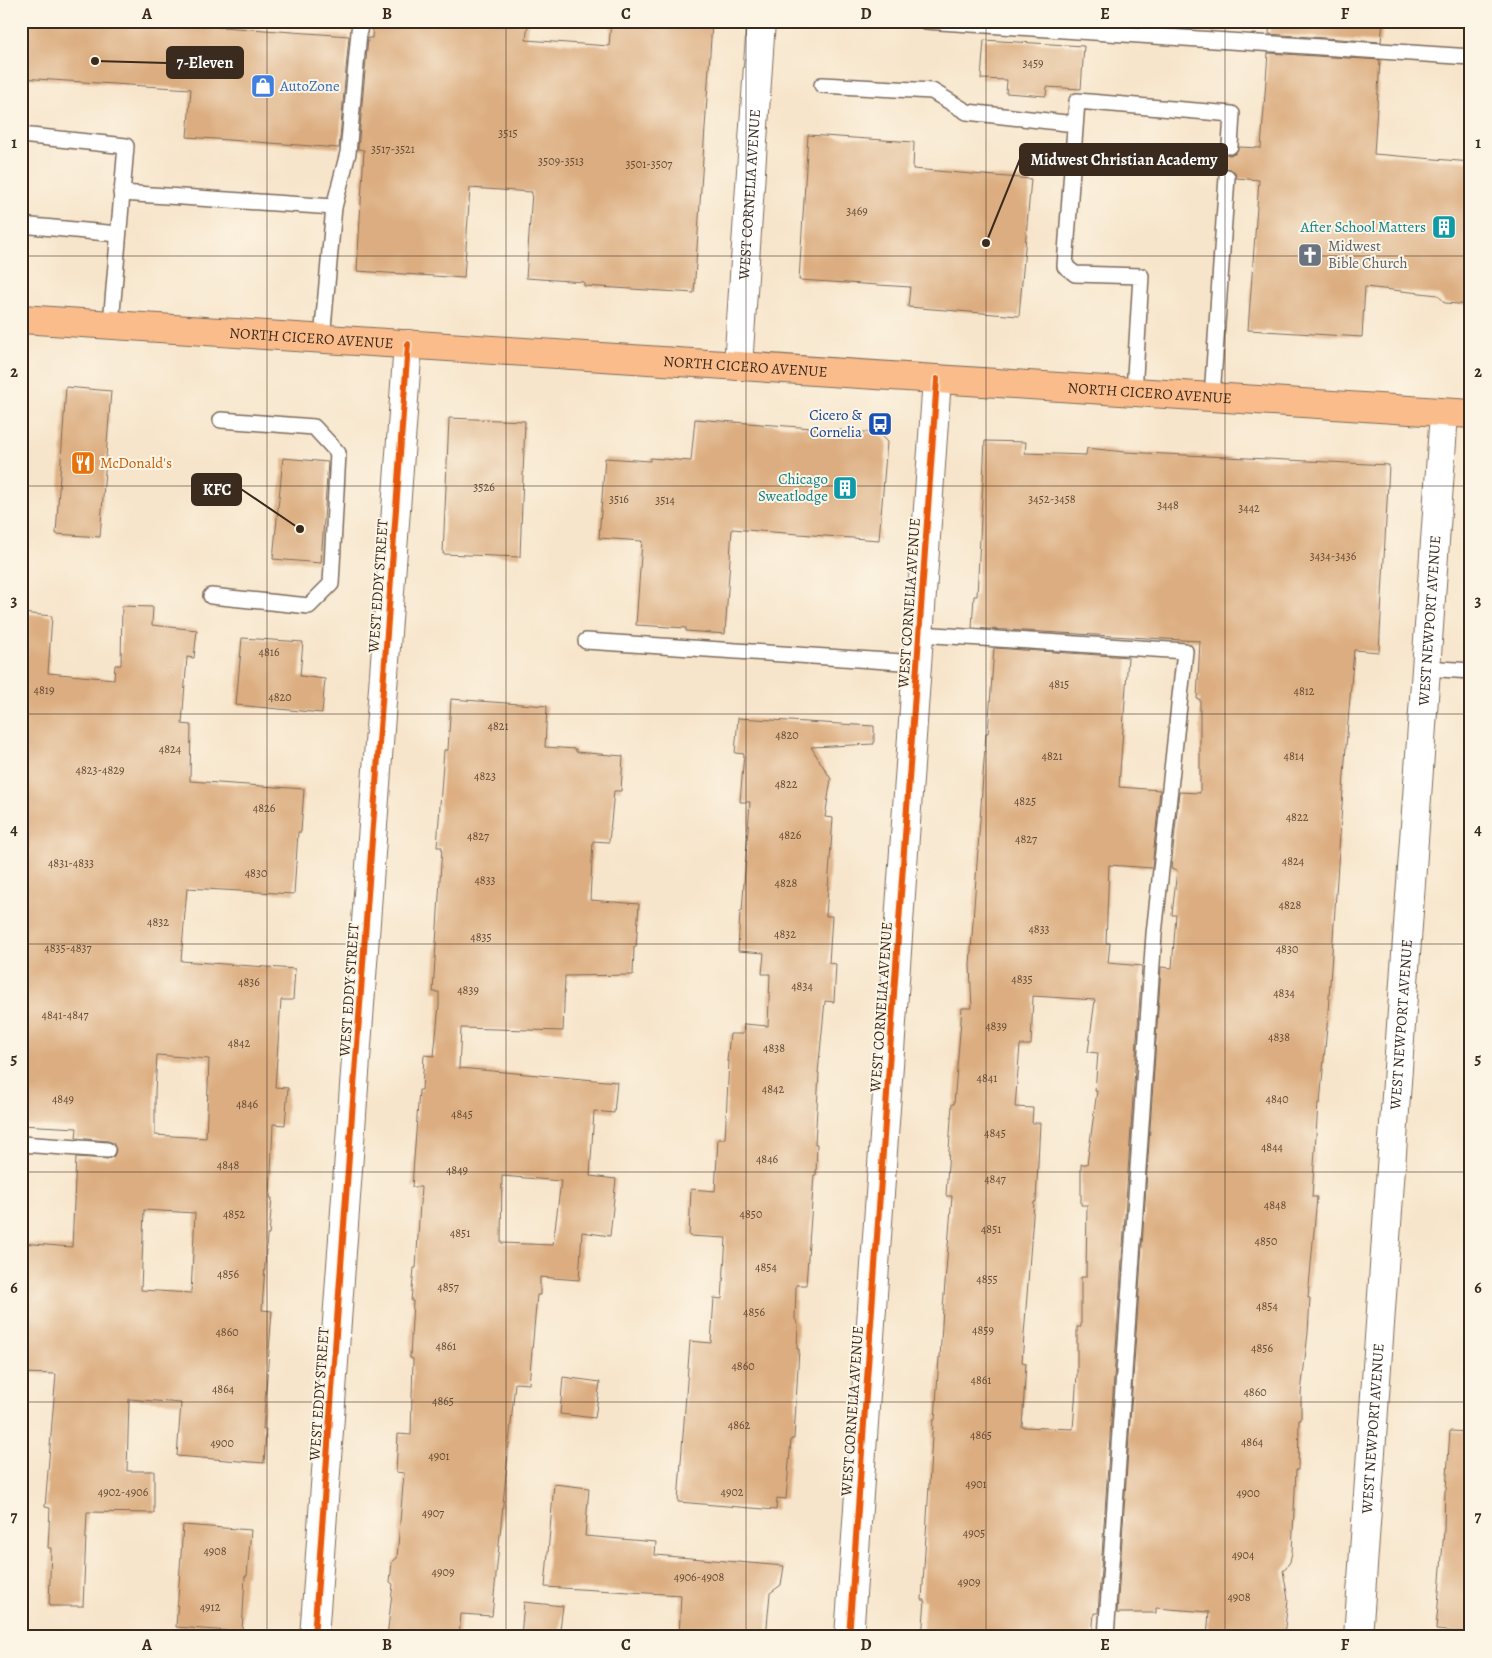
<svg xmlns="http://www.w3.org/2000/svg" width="1492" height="1658" font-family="Alegreya,serif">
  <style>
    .building { fill: #dcad80; fill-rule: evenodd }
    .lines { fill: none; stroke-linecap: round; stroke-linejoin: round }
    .service-casing { stroke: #7d6b5b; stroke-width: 18 }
    .minor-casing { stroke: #7d6b5b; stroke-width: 30 }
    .primary-casing { stroke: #7d6b5b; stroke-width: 30 }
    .service { stroke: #fff; stroke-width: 15 }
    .minor { stroke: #fff; stroke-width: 28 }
    .primary { stroke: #fabc8b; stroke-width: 28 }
    .cycleway-casing { stroke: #fcf5e5; stroke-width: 9 }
    .cycleway { stroke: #e8590c; stroke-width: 6 }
    .grid { fill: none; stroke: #3b2a1e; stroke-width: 1; stroke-opacity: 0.55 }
    .labels { text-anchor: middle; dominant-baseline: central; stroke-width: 4; stroke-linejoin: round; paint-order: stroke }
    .number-label { font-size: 12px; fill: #634b36 }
    .shop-label { font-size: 15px; fill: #366cbe; stroke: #fcf5e5; text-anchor: start }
    .street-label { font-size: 15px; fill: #3b2a1e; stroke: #fcf5e5 }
    .culture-label { font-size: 15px; fill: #0d838f; stroke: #fcf5e5; text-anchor: end }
    .worship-label { font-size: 15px; fill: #5b616d; stroke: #fcf5e5; text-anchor: start }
    .transit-label { font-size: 15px; fill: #164399; stroke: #fcf5e5; text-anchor: end }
    .food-label { font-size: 15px; fill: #c56008; stroke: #fcf5e5; text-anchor: start }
    .leader { fill: none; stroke: #3b2a1e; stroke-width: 2 }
    .callout-dot { fill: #3b2a1e; stroke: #fcf5e5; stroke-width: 2 }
    .callout { fill: #3b2a1e; stroke: #3b2a1e; stroke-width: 2 }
    .callout-label { font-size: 16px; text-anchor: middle; font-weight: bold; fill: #fff }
    .neatline { fill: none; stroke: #3b2a1e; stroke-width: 2 }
    .grid-label { font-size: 16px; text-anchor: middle; font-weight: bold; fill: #3b2a1e }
  </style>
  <rect width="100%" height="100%" fill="#fcf5e5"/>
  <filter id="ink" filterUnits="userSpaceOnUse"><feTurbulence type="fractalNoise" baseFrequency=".02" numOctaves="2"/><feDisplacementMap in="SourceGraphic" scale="10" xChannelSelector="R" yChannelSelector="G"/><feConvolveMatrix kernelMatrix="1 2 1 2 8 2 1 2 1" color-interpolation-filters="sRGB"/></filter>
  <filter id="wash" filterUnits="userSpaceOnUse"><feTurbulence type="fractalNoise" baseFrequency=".0096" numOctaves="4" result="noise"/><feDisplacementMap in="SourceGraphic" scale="20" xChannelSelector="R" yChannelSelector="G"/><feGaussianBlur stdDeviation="1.12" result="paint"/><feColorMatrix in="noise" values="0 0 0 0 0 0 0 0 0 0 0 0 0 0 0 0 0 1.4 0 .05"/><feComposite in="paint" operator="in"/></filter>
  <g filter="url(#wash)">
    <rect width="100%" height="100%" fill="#f7e5cb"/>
    <g id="blocks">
      <g class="building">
        <path d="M21,21H180V24L349,36L339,148L187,137L191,89L21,78Z"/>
        <path d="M373,21H510L528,23L526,40L609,46L611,21H686L712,23L694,293L584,286V282L526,278L532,192L470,188L464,278L357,271L364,150L358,149L368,38H372Z"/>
        <path d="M1270,21H1383L1381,42L1269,34Z"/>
        <path d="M984,40L1084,46L1081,89L1047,87L1046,96L1006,93L1007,80L981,79Z"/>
        <path d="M1268,53L1380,60L1374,154L1471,162V305L1445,303L1438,295L1365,287L1362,337L1248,330L1259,180L1236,178L1235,172L1228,168L1222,169L1218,175L1220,145L1224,153L1229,155L1235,154L1239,147L1261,148Z"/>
        <path d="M808,135L914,142L913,169L1031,179L1019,316L908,307L910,287L799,280Z"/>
        <path d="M66,387L111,391L100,537L56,534Z"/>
        <path d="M449,418L525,421L520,557L443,554Z"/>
        <path d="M695,419L878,433L887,442L879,540L732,529L725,634L686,631V628L636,625L642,541L599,538L605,458L650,461V458L691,461Z"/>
        <path d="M985,441L1026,442L1025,453L1086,455L1087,448L1125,452L1389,465L1379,652L1354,650L1346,746L1327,1027L1320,1103H1318L1312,1197H1317L1308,1298H1310L1308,1333L1301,1393V1420H1299L1298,1470H1296L1292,1552L1290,1562L1283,1571L1288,1599L1284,1637H1207L1209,1612L1156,1608V1613H1117L1161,967L1172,968L1176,915H1172L1177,870L1171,869L1179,792L1200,793V699H1197L1200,641L972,628L974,596H977Z"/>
        <path d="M283,458L328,462L321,563L273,559Z"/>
        <path d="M122,606L153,607L152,625L197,630L194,658L187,657L182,724L191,725L190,781L304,789L301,832H298L294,894L187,888L181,961L295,969L293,1000H281L275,1087L288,1088L285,1125L273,1124L270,1198H272L269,1235H267L262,1310L272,1311L263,1429H266L264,1463L177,1456L181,1403L129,1399L127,1471H154V1513L87,1512L83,1606H49L51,1548H48L50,1508L45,1507L56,1374L21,1373V1243L72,1247L76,1157L107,1159L114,1156L116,1150L113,1143L108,1141L76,1138L77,1128L21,1125V613L52,616L48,673L114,679L115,665H121ZM157,1055L209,1059L206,1138L155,1135V1092ZM144,1210L195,1213L191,1293L141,1290Z"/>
        <path d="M242,638L303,642L300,676L325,679L322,713L236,705Z"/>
        <path d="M994,648L1128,657L1119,787L1160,790L1152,868L1109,865L1106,943H1110L1108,963L1142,966L1098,1613H1094L1092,1637H922L925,1600H922L933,1420H935L939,1357L940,1358L943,1308L952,1196H946L952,1104H954L962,1008H972L970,965L986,733H988ZM1033,996L1095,1000L1088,1052L1098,1053L1095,1091H1097L1087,1164H1081V1205H1087L1086,1277H1081V1327H1077V1375L1073,1429L1022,1427L1026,1363L1022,1362L1034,1202H1036L1040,1123H1032L1033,1108L1015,1107L1020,1045H1031Z"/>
        <path d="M451,699L547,706L545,747L576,749V752L623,756L621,791H614L609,842L593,841L590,900L639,904L636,947H634L633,975L565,976L563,1031L461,1028L459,1068L617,1082L614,1113L594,1111L590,1176L616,1179L610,1236L582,1232L579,1280L540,1277V1295H537L529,1384L515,1383L492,1616L461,1614L459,1637H387L393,1584L390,1582L392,1562L397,1558L404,1473L396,1472L398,1434L411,1435L413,1359L410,1358L413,1301H411L414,1268H416L421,1187H412L419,1090H422L424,1055L434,1056L439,1005V992H433L442,847H437L444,750H448ZM502,1176L561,1181L553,1245L501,1243Z"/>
        <path d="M738,718L874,726V744L811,747L831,779L825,817L833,818L826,916H832L829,963L836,964L834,1002L825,1001L818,1073H819L815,1144H817L816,1175H814L806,1285H796L795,1319L798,1324L797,1349H799L794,1439H791L786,1499L777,1498L776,1510L678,1502L690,1341L711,1343L714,1298L722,1299L726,1238L689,1236L691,1189L715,1191L718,1139H725L729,1061H727L730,1034H743L744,1024L768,1026L770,974H762L764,953L738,951L740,911H742L750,802H740L744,754L735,753Z"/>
        <path d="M563,1377L600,1382L595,1418L560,1414Z"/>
        <path d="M1450,1431L1471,1432V1633L1436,1630L1444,1530L1445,1490H1446Z"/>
        <path d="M554,1484L589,1488L585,1536L656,1542L655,1555L784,1566L781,1585L770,1593L766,1637H679L681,1595L545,1587Z"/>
        <path d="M183,1525L251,1530L247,1576H245L242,1632L176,1627Z"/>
        <path d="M524,1602L563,1606L559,1637H521Z"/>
      </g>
    </g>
  </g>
  <g filter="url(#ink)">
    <use href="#blocks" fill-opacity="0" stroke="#7d6b5b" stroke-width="1"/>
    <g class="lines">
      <defs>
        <g id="service">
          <path d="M925,21L1471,57"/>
          <path d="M822,85L932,91L967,112L1075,124"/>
          <path d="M21,135L126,146L111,324"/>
          <path d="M121,193L334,207L322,339"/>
          <path d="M334,207L348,153L360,21"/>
          <path d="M21,225L118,234"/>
          <path d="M1134,392L1141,276L1075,274L1065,266L1077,101L1232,114L1230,146"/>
          <path d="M1212,397L1227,177"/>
          <path d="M211,596L309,606L331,584L338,453L314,427L221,420"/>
          <path d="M919,634L1185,651L1154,934L1106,1637"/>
          <path d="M586,641L917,663"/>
          <path d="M1426,668L1471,671"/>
          <path d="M21,1144L107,1150"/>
        </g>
        <g id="minor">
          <path id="s1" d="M738,366L761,21"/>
          <path d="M314,1637L408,344"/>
          <path d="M849,1637L937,379"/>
          <path id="s2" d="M1358,1637L1444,413"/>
        </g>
        <g id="primary">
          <path id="s3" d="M21,319L1471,414"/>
        </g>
      </defs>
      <use href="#service" class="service-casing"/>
      <use href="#minor" class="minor-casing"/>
      <use href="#primary" class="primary-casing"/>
      <use href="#service" class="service"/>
      <use href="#minor" class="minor"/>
      <use href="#primary" class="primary"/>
      <defs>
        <g id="cycleway">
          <path d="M314,1637L408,344"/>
          <path d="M849,1637L937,379"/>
        </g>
      </defs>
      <use href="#cycleway" class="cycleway-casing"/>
      <use href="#cycleway" class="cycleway"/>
    </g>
  </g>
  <path class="grid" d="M267,21V1637M506,21V1637M746,21V1637M986,21V1637M1225,21V1637M21,256H1471M21,486H1471M21,714H1471M21,944H1471M21,1172H1471M21,1402H1471"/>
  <defs>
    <symbol id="shop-square" viewBox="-11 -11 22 22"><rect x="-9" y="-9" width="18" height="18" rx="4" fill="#3f7fe0" stroke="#fcf5e5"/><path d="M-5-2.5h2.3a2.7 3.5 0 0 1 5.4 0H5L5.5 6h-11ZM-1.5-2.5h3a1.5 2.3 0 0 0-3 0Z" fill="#fff"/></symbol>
    <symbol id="building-square" viewBox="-11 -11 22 22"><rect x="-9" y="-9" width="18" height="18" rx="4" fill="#0f9aa8" stroke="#fcf5e5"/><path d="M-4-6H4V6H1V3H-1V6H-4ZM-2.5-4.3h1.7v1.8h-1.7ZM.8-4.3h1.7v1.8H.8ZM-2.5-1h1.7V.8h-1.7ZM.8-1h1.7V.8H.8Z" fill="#fff"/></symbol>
    <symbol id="church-square" viewBox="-11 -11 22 22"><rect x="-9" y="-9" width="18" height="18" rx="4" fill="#6b7280" stroke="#fcf5e5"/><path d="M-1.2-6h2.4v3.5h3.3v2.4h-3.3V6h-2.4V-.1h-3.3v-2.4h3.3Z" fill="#fff"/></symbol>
    <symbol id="bus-square" viewBox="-11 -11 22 22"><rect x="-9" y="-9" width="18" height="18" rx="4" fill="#1a4fb4" stroke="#fcf5e5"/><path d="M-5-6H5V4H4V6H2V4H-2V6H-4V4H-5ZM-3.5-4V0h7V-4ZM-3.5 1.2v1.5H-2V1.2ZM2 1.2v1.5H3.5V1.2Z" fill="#fff"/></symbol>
    <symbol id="restaurant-square" viewBox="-11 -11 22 22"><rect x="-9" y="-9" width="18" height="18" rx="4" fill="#e8710a" stroke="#fcf5e5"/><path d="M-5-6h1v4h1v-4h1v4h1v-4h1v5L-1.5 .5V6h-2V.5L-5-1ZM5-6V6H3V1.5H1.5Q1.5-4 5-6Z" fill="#fff"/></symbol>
  </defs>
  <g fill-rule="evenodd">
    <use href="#shop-square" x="249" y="72" width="28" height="28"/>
    <use href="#building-square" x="1430" y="213" width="28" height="28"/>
    <use href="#church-square" x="1296" y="241" width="28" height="28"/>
    <use href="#bus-square" x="866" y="410" width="28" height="28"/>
    <use href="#restaurant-square" x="69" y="449" width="28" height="28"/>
    <use href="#building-square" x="831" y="474" width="28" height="28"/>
  </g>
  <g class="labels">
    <g class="number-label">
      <text x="1033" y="63">3459</text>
      <text x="508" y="133">3515</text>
      <text x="393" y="149">3517-3521</text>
      <text x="561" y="161">3509-3513</text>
      <text x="649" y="164">3501-3507</text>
      <text x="857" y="211">3469</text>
      <text x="484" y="487">3526</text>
      <text x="619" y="499">3516</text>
      <text x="1052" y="499">3452-3458</text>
      <text x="665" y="500">3514</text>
      <text x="1168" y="505">3448</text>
      <text x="1249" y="508">3442</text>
      <text x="1333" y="556">3434-3436</text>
      <text x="269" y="652">4816</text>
      <text x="1059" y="684">4815</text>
      <text x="44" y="690">4819</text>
      <text x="1304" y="691">4812</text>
      <text x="280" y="697">4820</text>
      <text x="498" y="726">4821</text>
      <text x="787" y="735">4820</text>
      <text x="170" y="749">4824</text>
      <text x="1052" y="756">4821</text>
      <text x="1294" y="756">4814</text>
      <text x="100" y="770">4823-4829</text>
      <text x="485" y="776">4823</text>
      <text x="786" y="784">4822</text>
      <text x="1025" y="801">4825</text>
      <text x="264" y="808">4826</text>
      <text x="1297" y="817">4822</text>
      <text x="790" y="835">4826</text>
      <text x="478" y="836">4827</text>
      <text x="1026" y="839">4827</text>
      <text x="1293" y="861">4824</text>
      <text x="71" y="863">4831-4833</text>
      <text x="256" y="873">4830</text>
      <text x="485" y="880">4833</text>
      <text x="786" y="883">4828</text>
      <text x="1290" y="905">4828</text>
      <text x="158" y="922">4832</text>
      <text x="1039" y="929">4833</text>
      <text x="785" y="934">4832</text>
      <text x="481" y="937">4835</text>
      <text x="68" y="948">4835-4837</text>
      <text x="1287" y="949">4830</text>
      <text x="1022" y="979">4835</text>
      <text x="249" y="982">4836</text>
      <text x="802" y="986">4834</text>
      <text x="468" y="990">4839</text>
      <text x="1284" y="993">4834</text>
      <text x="65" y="1015">4841-4847</text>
      <text x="996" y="1026">4839</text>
      <text x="1279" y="1037">4838</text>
      <text x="239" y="1043">4842</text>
      <text x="774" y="1048">4838</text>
      <text x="987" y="1078">4841</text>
      <text x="773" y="1089">4842</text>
      <text x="63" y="1099">4849</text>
      <text x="1277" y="1099">4840</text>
      <text x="247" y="1104">4846</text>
      <text x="462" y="1114">4845</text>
      <text x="995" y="1133">4845</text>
      <text x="1272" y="1147">4844</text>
      <text x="767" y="1159">4846</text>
      <text x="228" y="1165">4848</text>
      <text x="457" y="1170">4849</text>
      <text x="995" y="1179">4847</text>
      <text x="1275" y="1205">4848</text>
      <text x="234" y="1214">4852</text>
      <text x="751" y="1214">4850</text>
      <text x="991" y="1229">4851</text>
      <text x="460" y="1233">4851</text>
      <text x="1266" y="1241">4850</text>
      <text x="766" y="1267">4854</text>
      <text x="228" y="1274">4856</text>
      <text x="987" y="1279">4855</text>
      <text x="448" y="1287">4857</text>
      <text x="1267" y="1306">4854</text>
      <text x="754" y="1312">4856</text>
      <text x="983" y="1330">4859</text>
      <text x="227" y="1332">4860</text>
      <text x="446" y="1346">4861</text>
      <text x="1262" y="1348">4856</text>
      <text x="743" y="1366">4860</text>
      <text x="981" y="1380">4861</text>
      <text x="223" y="1389">4864</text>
      <text x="1255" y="1392">4860</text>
      <text x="443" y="1401">4865</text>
      <text x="739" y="1425">4862</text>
      <text x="981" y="1435">4865</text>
      <text x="1252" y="1442">4864</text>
      <text x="222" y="1443">4900</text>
      <text x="439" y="1456">4901</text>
      <text x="976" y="1484">4901</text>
      <text x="123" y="1492">4902-4906</text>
      <text x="732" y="1492">4902</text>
      <text x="1248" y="1493">4900</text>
      <text x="433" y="1513">4907</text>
      <text x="974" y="1533">4905</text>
      <text x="215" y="1551">4908</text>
      <text x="1243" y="1555">4904</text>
      <text x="443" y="1572">4909</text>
      <text x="699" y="1577">4906-4908</text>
      <text x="969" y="1582">4909</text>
      <text x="1239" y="1597">4908</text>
      <text x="210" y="1607">4912</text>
    </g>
    <g class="shop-label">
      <text x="280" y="86">AutoZone</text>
    </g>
    <g class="street-label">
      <text stroke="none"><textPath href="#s1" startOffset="172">WEST CORNELIA AVENUE</textPath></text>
      <text stroke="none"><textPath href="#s3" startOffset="291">NORTH CICERO AVENUE</textPath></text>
      <text stroke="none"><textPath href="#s3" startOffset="726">NORTH CICERO AVENUE</textPath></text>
      <text stroke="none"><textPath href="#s3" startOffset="1131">NORTH CICERO AVENUE</textPath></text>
      <text transform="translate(378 586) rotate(-86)">WEST EDDY STREET</text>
      <text transform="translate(909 603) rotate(-86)">WEST CORNELIA AVENUE</text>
      <text stroke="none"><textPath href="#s2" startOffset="1019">WEST NEWPORT AVENUE</textPath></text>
      <text transform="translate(349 990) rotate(-86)">WEST EDDY STREET</text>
      <text transform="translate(881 1007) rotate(-86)">WEST CORNELIA AVENUE</text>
      <text stroke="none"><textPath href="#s2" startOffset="614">WEST NEWPORT AVENUE</textPath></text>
      <text transform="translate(319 1394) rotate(-86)">WEST EDDY STREET</text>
      <text transform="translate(852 1411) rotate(-86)">WEST CORNELIA AVENUE</text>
      <text stroke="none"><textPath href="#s2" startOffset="209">WEST NEWPORT AVENUE</textPath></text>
    </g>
    <g class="culture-label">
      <text x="1426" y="227">After School Matters</text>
      <text x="828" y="479">Chicago<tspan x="828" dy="17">Sweatlodge</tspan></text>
    </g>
    <g class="worship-label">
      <text x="1328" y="246">Midwest<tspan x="1328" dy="17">Bible Church</tspan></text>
    </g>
    <g class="transit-label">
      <text x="862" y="415">Cicero &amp;<tspan x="862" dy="17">Cornelia</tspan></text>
    </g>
    <g class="food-label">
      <text x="100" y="463">McDonald's</text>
    </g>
  </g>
  <path class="leader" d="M95 61L167 63M986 243L1020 159M300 529L241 489"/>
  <g class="callout-dot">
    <circle cx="95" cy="61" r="5"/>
    <circle cx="986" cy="243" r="5"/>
    <circle cx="300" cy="529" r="5"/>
  </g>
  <g class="callout">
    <rect x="167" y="47" width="76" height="31" rx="5"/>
    <rect x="1020" y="144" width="207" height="31" rx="5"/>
    <rect x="192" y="474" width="49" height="31" rx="5"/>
  </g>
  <g class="callout-label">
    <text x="205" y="68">7-Eleven</text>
    <text x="1124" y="165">Midwest Christian Academy</text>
    <text x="217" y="495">KFC</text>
  </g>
  <rect width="1492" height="1658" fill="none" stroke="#fcf5e5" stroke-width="55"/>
  <rect x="28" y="28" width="1436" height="1602" class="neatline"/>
  <g class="grid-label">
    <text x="147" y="19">A</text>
    <text x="387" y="19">B</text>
    <text x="626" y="19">C</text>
    <text x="866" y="19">D</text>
    <text x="1105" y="19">E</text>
    <text x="1345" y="19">F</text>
    <text x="14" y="148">1</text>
    <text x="1478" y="148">1</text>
    <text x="14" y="377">2</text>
    <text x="1478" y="377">2</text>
    <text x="14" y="606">3</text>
    <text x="1478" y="606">3</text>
    <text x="14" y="835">4</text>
    <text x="1478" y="835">4</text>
    <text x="14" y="1064">5</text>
    <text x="1478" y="1064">5</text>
    <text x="14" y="1293">6</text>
    <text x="1478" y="1293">6</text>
    <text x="14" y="1522">7</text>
    <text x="1478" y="1522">7</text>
    <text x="147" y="1650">A</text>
    <text x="387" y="1650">B</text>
    <text x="626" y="1650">C</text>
    <text x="866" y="1650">D</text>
    <text x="1105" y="1650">E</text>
    <text x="1345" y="1650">F</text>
  </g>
</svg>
